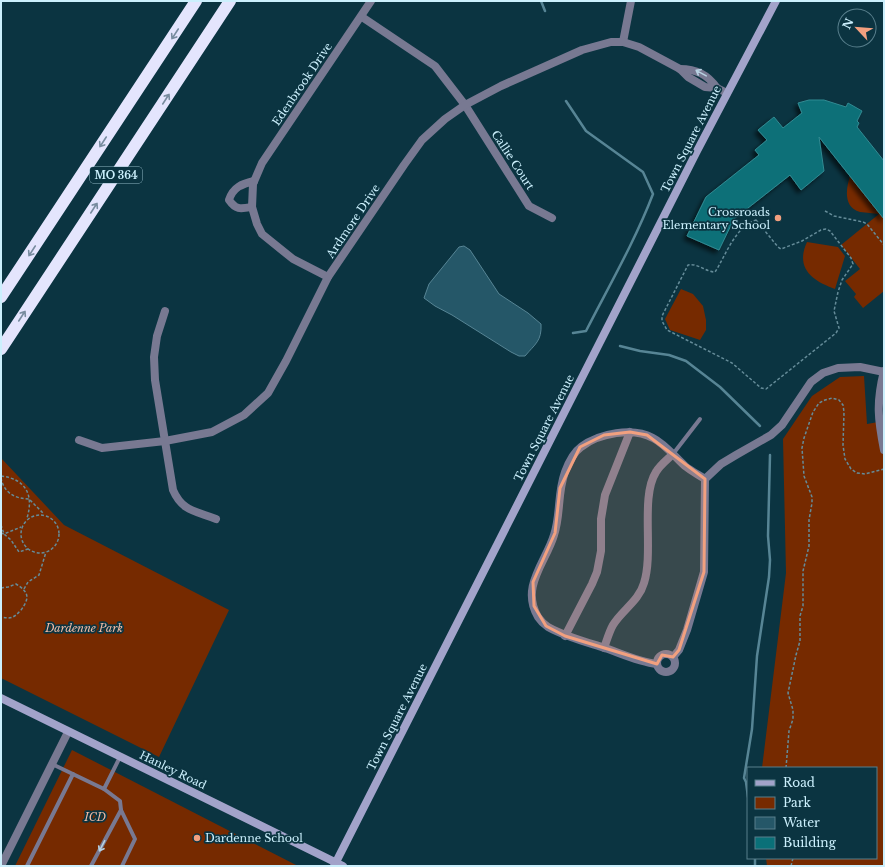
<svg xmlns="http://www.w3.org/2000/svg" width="885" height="867" font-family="'Libre Baskerville',serif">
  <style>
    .green { fill: #762a00 }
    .water { fill: #255768; stroke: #578595 }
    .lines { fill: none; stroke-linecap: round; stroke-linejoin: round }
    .stream { stroke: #578595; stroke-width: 2.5 }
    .building { fill: #0a7078; stroke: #328a92; filter: url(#shadow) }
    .path { stroke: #658c99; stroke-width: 1.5; stroke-dasharray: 3 2; stroke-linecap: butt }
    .lane { stroke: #787992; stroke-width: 4 }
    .street { stroke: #787992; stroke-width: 8 }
    .secondary { stroke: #a2a3ca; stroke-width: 8 }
    .highway { stroke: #e4e5fd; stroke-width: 12 }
    .oneway { stroke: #788c9f }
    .oneway2 { stroke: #b7d2e2 }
    .marked { fill: #f2a07f; fill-opacity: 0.2; stroke: #f2a07f; stroke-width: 3; stroke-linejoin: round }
    .poi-dot { fill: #f2a07f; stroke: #0b3441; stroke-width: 1.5 }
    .labels { text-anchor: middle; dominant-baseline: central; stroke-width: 3.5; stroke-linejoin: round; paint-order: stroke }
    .shield { fill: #0b3441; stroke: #92b8c5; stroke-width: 1 }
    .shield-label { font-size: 10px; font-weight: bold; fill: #ccf0fd }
    .street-label { font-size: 11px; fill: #ccf0fd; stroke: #0b3441 }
    .poi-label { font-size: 11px; fill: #ccf0fd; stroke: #0b3441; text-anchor: end }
    .park-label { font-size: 11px; font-style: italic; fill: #f4bca5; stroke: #0b3441 }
  </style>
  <defs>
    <filter id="shadow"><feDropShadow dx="-3.5" dy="3.5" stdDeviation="2" flood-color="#0009"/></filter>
  </defs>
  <rect width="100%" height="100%" fill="#0b3441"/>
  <g class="green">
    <path d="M850,176L884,219V291L863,308L854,297L856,294L845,281L860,269L841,245L879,214C873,213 867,213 860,212C843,207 846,189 850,176Z"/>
    <path d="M807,242L838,247L845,256L835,289C812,281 795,268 807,242Z"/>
    <path d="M681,289L693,294L703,306L706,320V330L700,340L670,330L665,319Z"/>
    <path d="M864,376L867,424L884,421V866H767L766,858H876V768H762L786,573L783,439L812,396L840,377Z"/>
    <path d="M1,458L64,525L229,610L159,757L1,678Z"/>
    <path d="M72,750L298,866H15Z"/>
  </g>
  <path class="water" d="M464,246L470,250L499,294L528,313L541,324C542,341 535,344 525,356H519L511,352L452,315L435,306L424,298L429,284L459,247Z"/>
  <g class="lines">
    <g class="stream">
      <path d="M541,1L545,11"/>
      <path d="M566,101L586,131L643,172L653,194C635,241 609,286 586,331L573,333"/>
      <path d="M620,346L640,351L669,355L686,361L720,387L760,426"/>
      <path d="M748,797L746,782L744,778L752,729L757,656L769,577L770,560L768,536L770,455"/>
      <path d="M755,858V866"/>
    </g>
  </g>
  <path class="building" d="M809,100H824L846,107L848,103L862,111L857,121L859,123L857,127L884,161V219L819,137L824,171L801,190L790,175L734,219L719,250L687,236L706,197L759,155L755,150L767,140L758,130L774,117L783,128L802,113L798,103Z"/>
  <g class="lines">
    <g class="path">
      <path d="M825,211L834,216L863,222L867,224L884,245"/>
      <path d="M756,220L778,247L781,249L802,241L821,230L826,229L830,231L851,258L853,264L842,280L838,292L834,311L839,328L836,333L766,389L761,388L732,363L667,330L662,321V316L688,265C698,263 706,272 715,272C726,255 735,227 756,220Z"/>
      <path d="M1,476C26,479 34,495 27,518"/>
      <path d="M1,478C4,493 15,499 30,499"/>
      <path d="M30,500L44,514"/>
      <circle cx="40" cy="534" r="19"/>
      <path d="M1,525L4,534L11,540L19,552L28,549"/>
      <path d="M1,533L4,534L21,527"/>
      <path d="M1,588L8,587L16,584C29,592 30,598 21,610C14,618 11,619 1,617"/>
      <path d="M24,589L28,582L39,575L46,552"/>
      <path d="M786,768L789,731L793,719V710L788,693L796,655L800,641V616L803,606V571L809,546V520L812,503V497L804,476L802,448L804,438L813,412L819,403L825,400L832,398L839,400L843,405L844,412L843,445L845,459L851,469L857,473L865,474L884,469"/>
      <path d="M791,866L793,858"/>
    </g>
    <g class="lane">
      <path d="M673,454L700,419"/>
      <path d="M52,764L104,789L120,757"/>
      <path d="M121,810L135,839L122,866"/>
      <path d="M27,866L73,774"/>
      <path d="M91,866L121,810L120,801L104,789"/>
    </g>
    <g class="street">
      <path d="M362,17L435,66L465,105L529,206L552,218"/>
      <path d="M623,42L631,1"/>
      <path d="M680,69C696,69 707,74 717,88"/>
      <path d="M252,207C240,209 236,210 229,200C233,187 242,184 254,181"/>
      <path d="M328,277L293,259L262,234L257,224L252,207L253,184L262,163L371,1"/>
      <path d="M165,311L157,336L154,357L155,380L173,490C182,511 195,511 216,519"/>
      <path d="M884,371C876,403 878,419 884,450"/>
      <path d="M79,440L102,448L165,441L212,432L244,415L268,393L286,361L328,277L404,165L422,140L445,119L465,105L501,86L582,50L611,42H623L639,47L680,69L688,77L705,87L717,88L727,93"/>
      <path d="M565,636L592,584L597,572L601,551V519L605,495L630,432"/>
      <path d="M604,648C607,640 609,632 613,625C622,610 639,601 644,583C654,552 640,497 656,472C660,465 668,459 673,454"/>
      <circle cx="666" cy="663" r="9"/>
      <path d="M673,657L679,650L687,630L704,572L705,479L721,464L736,455L771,435L782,425L811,382L823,373L838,368L860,367L884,372"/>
      <path d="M657,664C639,662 622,654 605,648C586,642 566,637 548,627C545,625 540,620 538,617C520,587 546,562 554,535C561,514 557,494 565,472C568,464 574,452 581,447C599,433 633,427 653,438C665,444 675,457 685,466C691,471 699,475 705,479"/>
      <path d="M1,866L68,732"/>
    </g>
    <g class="secondary">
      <path d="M1,698L343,866"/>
      <path d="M334,866L697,151L776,1"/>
    </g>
    <g class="highway">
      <path d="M1,297L196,1"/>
      <path d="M1,349L230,1"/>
    </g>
  </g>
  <defs><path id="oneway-shaft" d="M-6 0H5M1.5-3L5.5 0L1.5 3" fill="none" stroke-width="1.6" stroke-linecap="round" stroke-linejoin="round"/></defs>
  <g class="oneway">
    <use href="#oneway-shaft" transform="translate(175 34) rotate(123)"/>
    <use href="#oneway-shaft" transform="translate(166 99) rotate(-57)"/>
    <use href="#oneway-shaft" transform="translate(103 142) rotate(123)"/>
    <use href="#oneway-shaft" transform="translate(94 208) rotate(-57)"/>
    <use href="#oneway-shaft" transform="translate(32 251) rotate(123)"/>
    <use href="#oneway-shaft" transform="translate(22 316) rotate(-57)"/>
  </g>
  <g class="oneway2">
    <use href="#oneway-shaft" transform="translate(701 73) rotate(-151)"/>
    <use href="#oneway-shaft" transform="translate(102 846) rotate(117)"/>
  </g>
  <path class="marked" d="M630,432L647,435L705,479L704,572L679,650L673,657L662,655L657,664L565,636L546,626L534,606L533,582L555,533L560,488L580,447L604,435Z"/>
  <g class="poi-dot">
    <circle cx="778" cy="218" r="4"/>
    <circle cx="197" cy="838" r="4"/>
  </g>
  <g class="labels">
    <rect class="shield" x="90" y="167" width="52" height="16" rx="3"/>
    <g class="shield-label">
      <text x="116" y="175">MO 364</text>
    </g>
    <g class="street-label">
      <text transform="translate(302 84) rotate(-56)">Edenbrook Drive</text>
      <text transform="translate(691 139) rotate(-63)">Town Square Avenue</text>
      <text transform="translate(513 160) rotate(57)">Callie Court</text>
      <text transform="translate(353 221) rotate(-56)">Ardmore Drive</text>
      <text transform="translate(544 428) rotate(-63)">Town Square Avenue</text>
      <text transform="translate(397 717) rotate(-63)">Town Square Avenue</text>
      <text transform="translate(173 770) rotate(26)">Hanley Road</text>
    </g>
    <g class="poi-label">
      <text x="770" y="212">Crossroads<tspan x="770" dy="13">Elementary School</tspan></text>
      <text x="205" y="838" text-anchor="start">Dardenne School</text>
    </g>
    <g class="park-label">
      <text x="84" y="628">Dardenne Park</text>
      <text x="95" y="817">ICD</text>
    </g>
  </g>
  <rect width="885" height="867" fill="none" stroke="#ccf0fd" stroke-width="4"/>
  <rect x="747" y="767" width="130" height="92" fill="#0b3441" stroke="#587f8c"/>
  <rect x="755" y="780" width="20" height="6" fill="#a2a3ca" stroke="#587f8c"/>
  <text x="783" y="787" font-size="12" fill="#ccf0fd">Road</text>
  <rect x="755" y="797" width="20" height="12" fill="#762a00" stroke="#587f8c"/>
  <text x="783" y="807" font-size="12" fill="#ccf0fd">Park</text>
  <rect x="755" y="817" width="20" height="12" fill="#255768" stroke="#587f8c"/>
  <text x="783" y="827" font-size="12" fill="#ccf0fd">Water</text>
  <rect x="755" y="837" width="20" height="12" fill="#0a7078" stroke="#587f8c"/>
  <text x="783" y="847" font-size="12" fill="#ccf0fd">Building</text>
  <g transform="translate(857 28) rotate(296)"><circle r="19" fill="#0b3441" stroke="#587f8c"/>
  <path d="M0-3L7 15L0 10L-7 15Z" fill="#f2a07f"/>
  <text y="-6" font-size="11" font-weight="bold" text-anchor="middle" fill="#ccf0fd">N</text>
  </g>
</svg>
